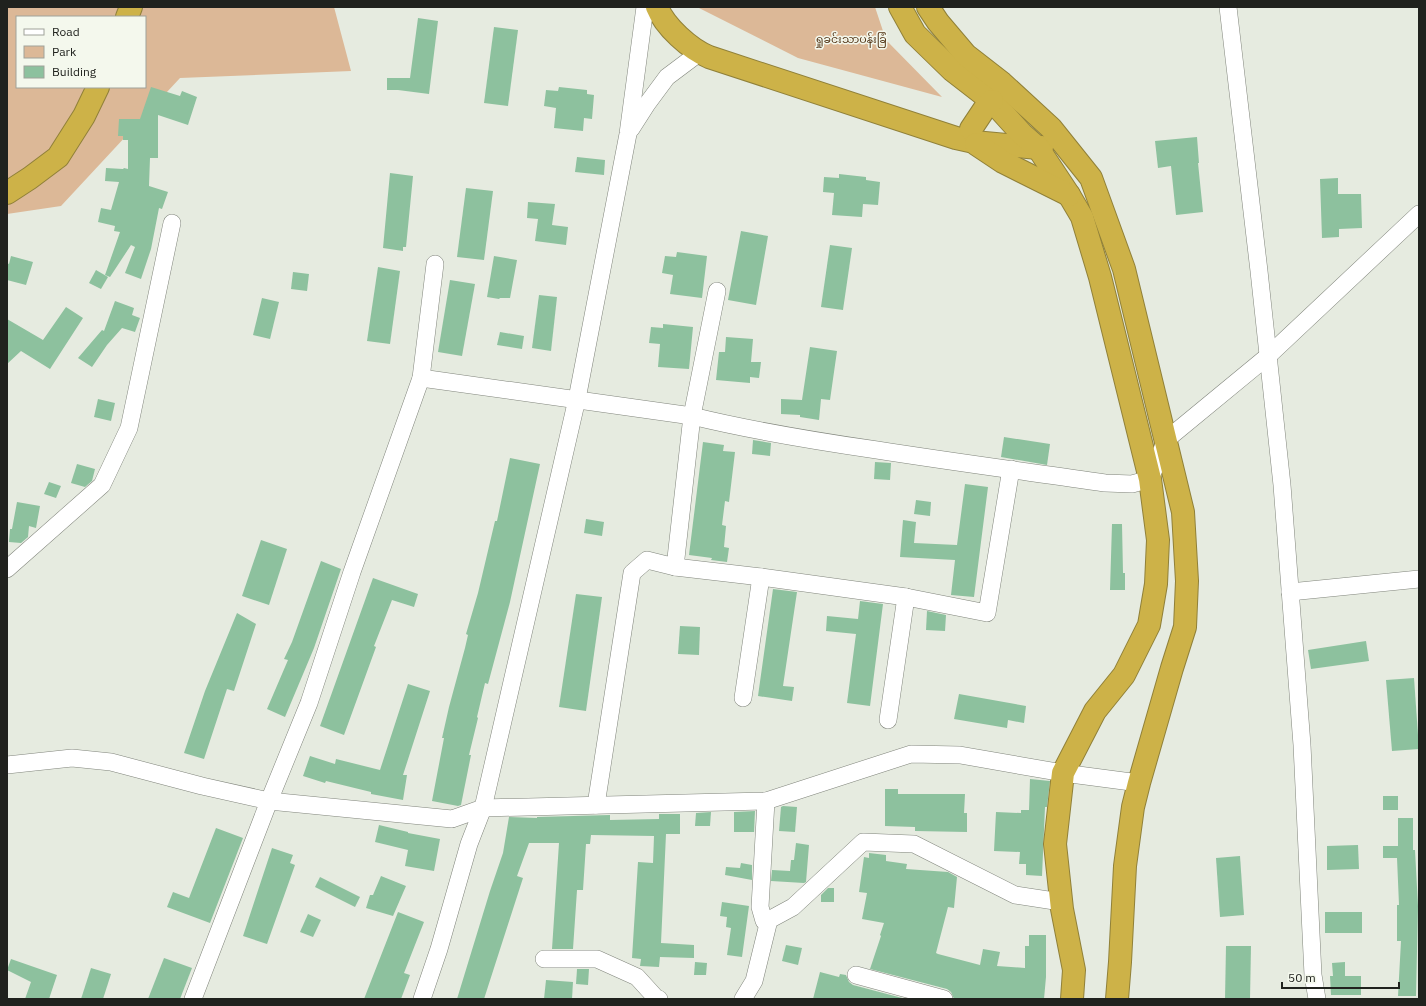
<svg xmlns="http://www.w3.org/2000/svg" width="1426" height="1006" font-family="'IBM Plex Sans','Noto Sans Myanmar',sans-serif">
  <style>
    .green { fill: #dcb897; fill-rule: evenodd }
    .building { fill: #8dc19e }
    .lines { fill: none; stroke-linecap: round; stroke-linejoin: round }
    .minor-casing { stroke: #81857c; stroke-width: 18 }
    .highway-casing { stroke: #908039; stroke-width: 24 }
    .minor { stroke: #fff; stroke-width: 17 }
    .highway { stroke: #cdb248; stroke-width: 22 }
    .labels { text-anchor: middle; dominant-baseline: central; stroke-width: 3; stroke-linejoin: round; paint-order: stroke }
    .park-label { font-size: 11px; fill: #523415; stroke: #f4f8ed }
  </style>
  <rect width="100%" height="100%" fill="#e6ebe0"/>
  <g class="green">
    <path d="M7,7H334L351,71L180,78L61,206L7,214ZM17,17H145V87H17Z"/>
    <path d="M697,7H875L886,40L942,97L798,58Z"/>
  </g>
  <g class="building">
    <path d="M418,18L438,21L429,94L398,90H387V78H410Z"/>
    <path d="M494,27L518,30L508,106L484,103Z"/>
    <path d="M151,87L180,96L182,91L197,97L188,125L158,115V158H150L149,186L168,192L162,209L159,208L151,249L141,279L125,273L135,247L131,245L110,277L105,275L120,232L114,231L115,226L98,222L101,208L111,210L119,182L105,181L106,168L123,169L124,168L128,169V140H123V136H118L119,119H140Z"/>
    <path d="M559,87L587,90V94L594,95L592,119L584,118L583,131L554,128L556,108L544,106L546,90L558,91Z"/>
    <path d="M1197,137L1199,163H1198L1203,212L1176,215L1171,166L1158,168L1155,141Z"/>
    <path d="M577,157L605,160L604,175L575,172Z"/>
    <path d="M390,173L413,176L406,247H403V251L383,248Z"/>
    <path d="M839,174L866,177V180L880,182L878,205L863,204L862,217L832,215L834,193L823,192L824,177L839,178Z"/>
    <path d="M1338,178V194H1361L1362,228L1339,229V237L1322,238L1320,179Z"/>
    <path d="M466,188L493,191L484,260L457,257Z"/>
    <path d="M528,202L555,204L552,225L568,227L566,245L535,241L538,219L527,218Z"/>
    <path d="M741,231L768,236L756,305L728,300Z"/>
    <path d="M830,245L852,248L843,310L821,307Z"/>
    <path d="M677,252L707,256L702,298L670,294L673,275L662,273L665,256L676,257Z"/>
    <path d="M11,256L33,262L26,285L7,280V263L9,264Z"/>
    <path d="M494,256L517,260L510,298H500L499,299L487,297Z"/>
    <path d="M378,267L400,271L390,344L367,341Z"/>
    <path d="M96,270L108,277L101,289L89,283Z"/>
    <path d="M293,272L309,274L307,291L291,289Z"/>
    <path d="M450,280L475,284L462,356L438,352Z"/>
    <path d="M539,295L557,297L551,351L532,348Z"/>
    <path d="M262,298L279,302L270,339L253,335Z"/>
    <path d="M115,301L134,308L132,315L140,318L135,332L122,328L107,345L92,367L78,358L102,330L104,331Z"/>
    <path d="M66,307L83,318L50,369L21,351L7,364V319L43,340Z"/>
    <path d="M663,324L693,327L689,369L658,367L660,344L649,343L651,327L663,328Z"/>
    <path d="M500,332L524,336L522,349L497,345Z"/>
    <path d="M726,337L753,339L751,362H761L759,378L750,377V383L716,380L719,352H725Z"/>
    <path d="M810,347L837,351L830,400L821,399L819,420L800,417V415L781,414V399L802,400Z"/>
    <path d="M98,399L115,403L111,421L94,417Z"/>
    <path d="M1004,437L1050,444L1047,465L1001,457Z"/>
    <path d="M753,440L771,443L770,456L752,454Z"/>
    <path d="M703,442L724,445L723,451L735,452L729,502L725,501L722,525L726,526L724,547L729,548L727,562L711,560L712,558L689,555Z"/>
    <path d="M510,458L540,464L510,602L488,684L485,683L477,717L478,718L469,755H471L461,805L458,806L432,801L444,738H442L449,707L465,648L468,635L466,634L478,593L495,521H497Z"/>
    <path d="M875,462L891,463L890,480L874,479Z"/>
    <path d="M77,464L95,469L92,481L85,487L71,483Z"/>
    <path d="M49,482L61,486L56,498L44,494Z"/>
    <path d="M965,484L988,487L974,597L951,595L955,560L900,557L903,520L916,522L914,543L957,545Z"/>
    <path d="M916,500L931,502L930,516L914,514Z"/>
    <path d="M17,502L40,506L36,528L29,526L28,537L21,543L9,542L10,529H12Z"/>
    <path d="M586,519L604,522L602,536L584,533Z"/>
    <path d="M1112,524H1122L1123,573H1125V590H1110Z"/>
    <path d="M261,540L287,549L269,605L242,596Z"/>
    <path d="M321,561L341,569L314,648L285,717L267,709L288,660L284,659L292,642Z"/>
    <path d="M373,578L418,594L414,607L392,600L374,646L376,647L344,735L320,726Z"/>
    <path d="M773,589L797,592L783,686L794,687L792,701L758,696Z"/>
    <path d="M576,594L602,597L586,711L559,707Z"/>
    <path d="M860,601L883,604L870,706L847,703L856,634L826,631L827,616L858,619Z"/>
    <path d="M927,611L946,615L945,631L926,630Z"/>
    <path d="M237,613L256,624L234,691L227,689L204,759L184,753L205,691Z"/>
    <path d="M680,626L700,627L699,655L678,654Z"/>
    <path d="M1366,641L1369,661L1311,669L1308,650Z"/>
    <path d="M1414,678L1419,749L1392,751L1386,680Z"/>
    <path d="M408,684L430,691L403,775H407L403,800L371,794V792L326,781L325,783L303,776L310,756L335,764L336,759L380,770Z"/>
    <path d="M959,694L1026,706L1024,723L1008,720L1007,728L954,719Z"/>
    <path d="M1030,779L1050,781L1047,807H1045L1042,876L1026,875V864H1019L1020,852L994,851L996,812L1021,813V810H1029Z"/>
    <path d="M885,789H898V794H965L964,813H967V832L915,831V827L885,826Z"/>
    <rect x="1383" y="796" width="15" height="14"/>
    <path d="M783,806L797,807L795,832L779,831L781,807Z"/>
    <path d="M755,811L754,832H734V812Z"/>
    <path d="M711,812L710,826H695L696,813Z"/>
    <path d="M659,814H680V834H666L661,943L694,945V958L660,957L659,967L640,966L641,959L632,958L638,862L653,863L654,836L591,835L590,844H586L583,890H577L573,949H552L559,843H529L517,876L523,878L484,999H457L490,891L503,853L509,817L537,818V817L610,815V820L659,819Z"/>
    <path d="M1398,818H1413V850H1415L1418,906L1416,996H1398L1401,941H1397V905H1399L1397,858H1383V846H1398Z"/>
    <path d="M379,825L408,832V833L440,839L434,871L405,866L408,850L375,842Z"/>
    <path d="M216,828L243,838L210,923L167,907L173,892L189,898Z"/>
    <path d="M796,843L809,845L806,882L804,883L771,881L772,870L790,871L791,860H794Z"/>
    <path d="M1358,845L1359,869L1327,870V846Z"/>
    <path d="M272,848L293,855L290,863L295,865L267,944L243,936Z"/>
    <path d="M869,853L886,855V861L907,864L906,869L948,872L957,877L954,908L948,907L936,953L938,954L980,965L983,949L1000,952L997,966L1025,968V946H1029V935H1046V977L1044,999H954L951,992L947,989L870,969L881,936L880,935L884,923L862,919L867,893L859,892L864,857L869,858Z"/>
    <path d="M1240,856L1244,915L1220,917L1216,858Z"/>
    <path d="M741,863L752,865V880L725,875L726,867L740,868Z"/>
    <path d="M381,876L406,886L393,916L366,908L370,895H373Z"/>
    <path d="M320,877L360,897L355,907L315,887Z"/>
    <path d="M828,888H834V902H821V895Z"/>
    <path d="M722,902L749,906L742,957L727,955L731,928L726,927L727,917L720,916Z"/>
    <path d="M398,912L424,922L404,973L410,975L401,999H364Z"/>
    <rect x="1325" y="912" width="37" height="21"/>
    <path d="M308,914L321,920L313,937L300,932Z"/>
    <path d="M786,945L802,948L798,965L782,961Z"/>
    <path d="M1226,946H1251L1250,999H1225Z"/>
    <path d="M164,958L192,968L180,999H148Z"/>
    <path d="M11,959L57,975L49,999H25L31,982L7,970Z"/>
    <path d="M695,962L707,963L706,975H694Z"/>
    <path d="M1345,962V976H1361V995H1331L1330,976H1333L1332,963Z"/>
    <path d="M91,968L111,974L103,999H81Z"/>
    <path d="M577,969H589L588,985L576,984Z"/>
    <path d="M820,972L839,977L840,974L846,975L849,982L853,985L906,999H813Z"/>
    <path d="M546,980L573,982L572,999H544Z"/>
  </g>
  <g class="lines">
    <defs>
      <g id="minor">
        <path d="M1228,7L1259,271L1282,485L1302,745L1313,975L1317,999"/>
        <path d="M631,129L647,104L667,77L699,53"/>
        <path d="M421,378L692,416C753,431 815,441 877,450C953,462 1029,472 1105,483L1132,484L1150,479L1166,440L1268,356L1419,214"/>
        <path d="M675,567L761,577L906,597L987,613L1011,469"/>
        <path d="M7,569L102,485L129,428L172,223"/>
        <path d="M1290,592L1419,579"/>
        <path d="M743,698L761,577"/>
        <path d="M888,720L906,597"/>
        <path d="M7,765L72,758L111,762L202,786L269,801L452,819L483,808L766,801L911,754L960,755L1063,773L1139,783"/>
        <path d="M596,805L632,573L647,560L675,567L692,416L717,291"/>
        <path d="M764,921L760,907L766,801"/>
        <path d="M544,959H597L637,977L657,999H659"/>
        <path d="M856,975L944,999"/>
        <path d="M193,999L269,801L309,703L352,572L421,378L435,264"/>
        <path d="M422,999L439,949L469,844L483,808L577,399L628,134L645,7"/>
        <path d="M743,999L754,981L769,920L793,907L863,842L914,844L1015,895L1061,902"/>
      </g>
      <g id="highway">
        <path d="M657,7C665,27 690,49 709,57L956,138L974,142L1038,148L1042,147"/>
        <path d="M900,7L915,34L952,70L992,101L1022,134L1038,148L1069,195L1082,217L1100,277L1150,479L1158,540L1156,584L1149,625L1124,675L1095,711L1063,773L1055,844L1062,909L1074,970L1072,999"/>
        <path d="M928,7L938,22L966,55L1002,83L1051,128L1091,178L1124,269L1183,512L1187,581L1185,627L1172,668L1139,783L1133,807L1125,866L1120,962L1117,999"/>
        <path d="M127,17L131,7"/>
        <path d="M971,129L985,108L992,101"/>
        <path d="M976,144L1003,162L1069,195"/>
        <path d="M7,193L30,178L58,157L84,116L98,87"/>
      </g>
    </defs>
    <use href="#minor" class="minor-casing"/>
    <use href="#highway" class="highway-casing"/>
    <use href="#minor" class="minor"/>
    <use href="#highway" class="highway"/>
  </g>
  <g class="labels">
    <g class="park-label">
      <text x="851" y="39">ရှုခင်းသာပန်းခြံ</text>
    </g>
  </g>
  <rect width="1426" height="1006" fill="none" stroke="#20221e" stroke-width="16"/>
  <rect x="16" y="16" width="130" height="72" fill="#f4f8ed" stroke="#9fa29a"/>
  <rect x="24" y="29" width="20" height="6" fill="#ffffff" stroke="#9fa29a"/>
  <text x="52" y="36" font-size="12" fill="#20221e">Road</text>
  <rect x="24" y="46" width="20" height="12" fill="#dcb897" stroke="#9fa29a"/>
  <text x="52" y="56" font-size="12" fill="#20221e">Park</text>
  <rect x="24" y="66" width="20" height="12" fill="#8dc19e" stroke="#9fa29a"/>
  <text x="52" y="76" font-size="12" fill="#20221e">Building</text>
  <path d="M1282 982v6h117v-6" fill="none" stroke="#20221e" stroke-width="2"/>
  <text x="1288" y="982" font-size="12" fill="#20221e" stroke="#f4f8ed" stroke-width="3" paint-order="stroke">50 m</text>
</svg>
